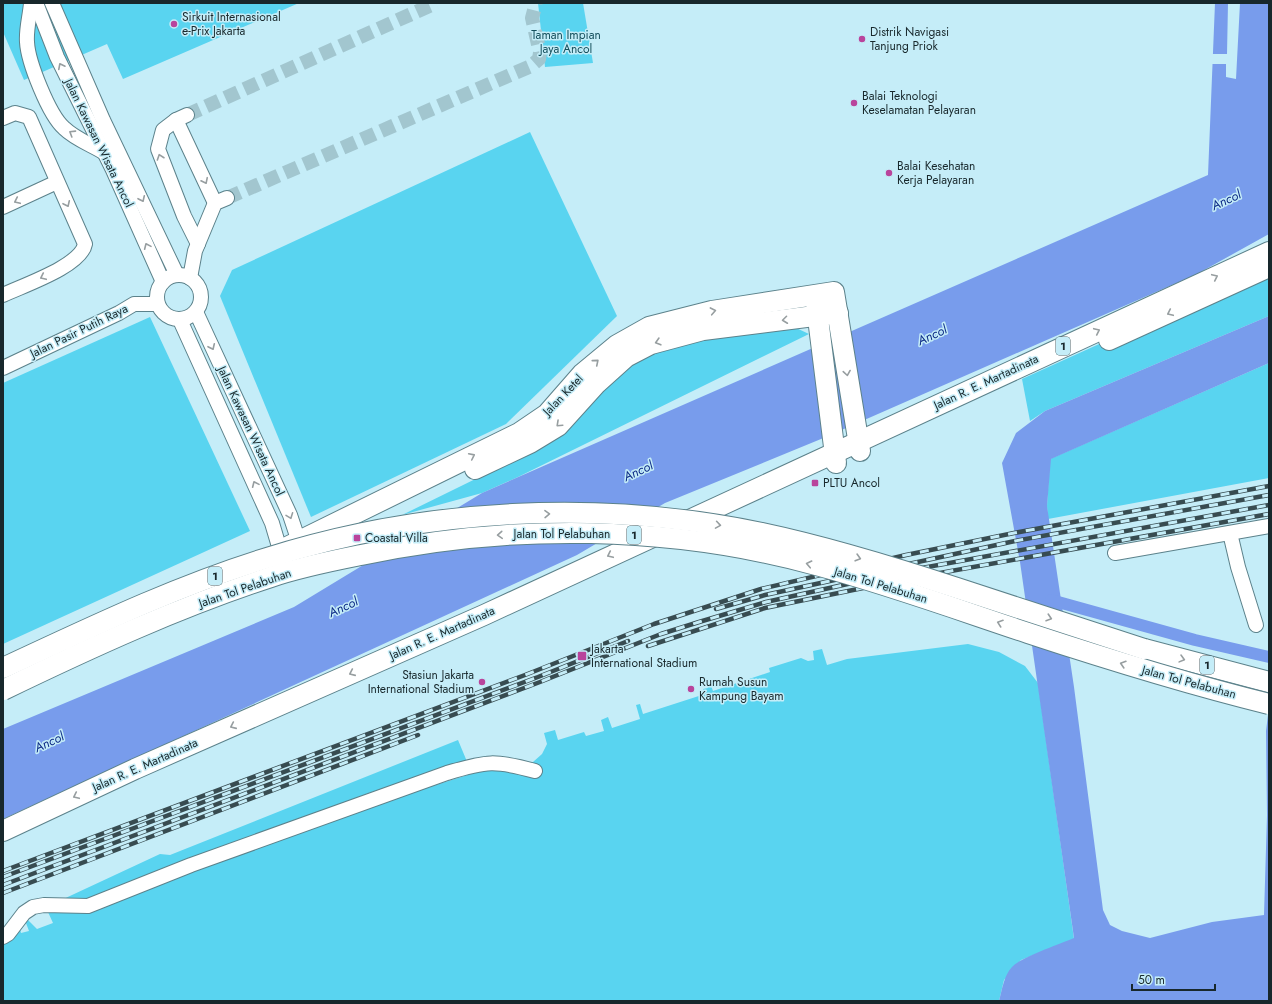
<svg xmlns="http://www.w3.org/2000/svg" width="1272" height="1004" font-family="Jost,sans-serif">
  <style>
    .green { fill: #59d4f0 }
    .water { fill: #789cec }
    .pier { fill: #c5edf8 }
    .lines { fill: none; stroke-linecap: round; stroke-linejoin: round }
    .canal { stroke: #789cec; stroke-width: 12 }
    .minor-tunnel { stroke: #a2c6cf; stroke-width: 14; stroke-dasharray: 14 7; stroke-linecap: butt }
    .minor-casing { stroke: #5c828b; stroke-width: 16 }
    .highway-casing { stroke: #5c828b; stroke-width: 22 }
    .minor { stroke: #fff; stroke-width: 14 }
    .highway { stroke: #fff; stroke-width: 20 }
    .rail-casing { stroke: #384c51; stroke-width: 4.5 }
    .rail { stroke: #c5edf8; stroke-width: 3; stroke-dasharray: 9; stroke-linecap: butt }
    .highway-bridge-casing { stroke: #5c828b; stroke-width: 22; stroke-linecap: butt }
    .highway-bridge { stroke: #fff; stroke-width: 20 }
    .oneway { stroke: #979ea0 }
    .poi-dot { fill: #b9449c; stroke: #c5edf8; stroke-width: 1.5 }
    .labels { text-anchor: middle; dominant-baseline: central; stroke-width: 3; stroke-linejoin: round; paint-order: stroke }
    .shield { fill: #c5edf8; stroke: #4c6369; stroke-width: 1 }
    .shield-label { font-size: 11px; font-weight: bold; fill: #18282c }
    .poi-label { font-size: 12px; fill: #18282c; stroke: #c5edf8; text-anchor: start }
    .park-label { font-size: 12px; fill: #144f5c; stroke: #c5edf8 }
    .street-label { font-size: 12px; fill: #18282c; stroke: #c5edf8 }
    .water-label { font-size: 13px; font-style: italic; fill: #0f2d88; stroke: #c5edf8 }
  </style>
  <rect width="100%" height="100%" fill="#c5edf8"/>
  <g class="green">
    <path d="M3,3H299L123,79L107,44L24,80L3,32Z"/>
    <path d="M538,3H583L593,63L545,67Z"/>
    <path d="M530,132L617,316L506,424L311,517L220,296L232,270Z"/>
    <path d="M1269,267V316L1045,411L1030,421L1022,379Z"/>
    <path d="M150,317L250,531L3,644V383Z"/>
    <path d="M792,326L809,334L518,477L482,493L402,515L549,443L600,389L634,360L694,340Z"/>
    <path d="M1269,363V478L1048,519L1047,506L1050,459Z"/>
    <path d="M968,644L999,652L1025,666L1038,683L1074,939L1021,960L1004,980L999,1001H3V939L19,925L21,933L29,931L26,923L21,924L27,919L37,929L53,923L48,912L74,910L397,797L487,769L533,762L542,754L547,744L544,733L555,730L558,740L584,732L586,736L604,731L601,720L608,717L612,728L640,719L636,705L640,704L643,714L705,694L703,689L708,688L706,681L709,680L713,691L770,672L769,668L801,658L808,661L814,660L813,651L822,649L827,665L847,659Z"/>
    <path d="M458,740L468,764L394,788L390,786L366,794L356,802L89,904L57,902L160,854L170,855Z"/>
  </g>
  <g class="water">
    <path d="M1215,3H1269V234L1197,274L821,439L665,503L577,555L3,819V729L294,607L482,493L1208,175Z"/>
    <path d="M1269,316V363L1051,459L1047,506L1074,687L1103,910L1110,925L1122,931L1150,938L1212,922L1264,915L1267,815L1266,731L1269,707V1001H999C1002,990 1004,975 1012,967C1023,956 1058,945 1074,938L1020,562L1002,463L1016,433L1045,411Z"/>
  </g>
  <path class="pier" d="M1228,3H1240L1236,79L1226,77V64H1211V54H1227Z"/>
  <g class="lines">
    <path class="canal" d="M1051,600L1195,640L1269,657"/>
    <g class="minor-tunnel">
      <path d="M187,115L436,3"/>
      <path d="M227,198L531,66L539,59L540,53L532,18L536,3"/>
    </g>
    <defs>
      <g id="minor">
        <path d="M31,3C30,16 26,29 27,42C28,62 49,115 64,128C75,139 92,145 105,153"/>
        <path d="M36,3L57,57L113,170L163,282"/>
        <path d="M52,3L103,120L177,275"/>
        <path d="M187,115L176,120L163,130L158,149L184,216L198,244"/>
        <path d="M3,118L15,113L29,117L85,244C81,266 24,285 3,295"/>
        <path d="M176,120L215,203"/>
        <path d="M3,207L57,182"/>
        <circle cx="179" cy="297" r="22"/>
        <path d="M190,278L195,251L215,203L227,198"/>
        <path d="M196,312L290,515L299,542L304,548"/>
        <path d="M180,320L272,523L280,550L286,558"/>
        <path d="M3,368L119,313L134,304H157"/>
        <path d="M1230,533L1238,567L1256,625"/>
        <path d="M1115,553L1269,526"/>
        <path d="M3,937L8,934L24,913L33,907L44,905L88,906L191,865L447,773C487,761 495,760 535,771"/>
      </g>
      <g id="highway">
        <path d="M816,302L836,463"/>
        <path d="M1109,340L1269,267"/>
        <path d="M475,469L530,443L558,426L596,384L626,357L651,344L703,330L838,313"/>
        <path d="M287,547L519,433L547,414L582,374L617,345L649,327L712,311L834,292L860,451"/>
        <path d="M1144,649L1269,682"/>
        <path d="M3,831L135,769L484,615L1269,252"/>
      </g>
    </defs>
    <use href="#minor" class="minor-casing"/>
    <use href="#highway" class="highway-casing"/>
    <use href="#minor" class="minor"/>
    <use href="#highway" class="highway"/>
    <defs>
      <g id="rail">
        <path d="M716,609L765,595L1015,541L1269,495"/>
        <path d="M648,646L765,608L912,578L1269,514"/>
        <path d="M3,871L525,675L654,624L761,589L906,555L1014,533L1269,486"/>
        <path d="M3,877L538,677L628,641"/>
        <path d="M3,885L540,682L661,634L699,622L766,602L911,570L1269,505"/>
        <path d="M3,893L418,735"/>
      </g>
    </defs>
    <use href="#rail" class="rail-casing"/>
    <use href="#rail" class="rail"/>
    <defs>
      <g id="highway-bridge">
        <path d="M3,668C89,628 176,586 267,558C425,508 600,499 762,533C828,547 893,567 957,588C1019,608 1082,629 1144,649"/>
        <path d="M3,690C90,648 179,607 271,577C300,567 331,561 361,555C512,523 671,525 820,566C890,585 959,610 1028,633C1107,659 1188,684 1269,704"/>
      </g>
    </defs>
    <use href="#highway-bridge" class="highway-bridge-casing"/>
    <use href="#highway-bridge" class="highway-bridge"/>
  </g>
  <defs><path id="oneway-chevron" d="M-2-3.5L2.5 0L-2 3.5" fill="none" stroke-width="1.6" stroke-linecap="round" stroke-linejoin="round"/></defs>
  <g class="oneway">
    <use href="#oneway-chevron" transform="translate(61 66) rotate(-117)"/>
    <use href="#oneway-chevron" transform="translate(72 133) rotate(-148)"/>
    <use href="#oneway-chevron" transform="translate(160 157) rotate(-109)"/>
    <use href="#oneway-chevron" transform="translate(205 181) rotate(64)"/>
    <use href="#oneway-chevron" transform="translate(142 199) rotate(65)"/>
    <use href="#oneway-chevron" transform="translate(17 201) rotate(155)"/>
    <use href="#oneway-chevron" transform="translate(67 204) rotate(65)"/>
    <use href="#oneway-chevron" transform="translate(147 246) rotate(-114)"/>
    <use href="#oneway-chevron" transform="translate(43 277) rotate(155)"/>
    <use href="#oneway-chevron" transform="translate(1215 277) rotate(-25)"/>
    <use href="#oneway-chevron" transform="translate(713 311) rotate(-11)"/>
    <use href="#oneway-chevron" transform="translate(1170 313) rotate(155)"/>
    <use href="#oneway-chevron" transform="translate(785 320) rotate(173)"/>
    <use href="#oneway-chevron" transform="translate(1097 331) rotate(-25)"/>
    <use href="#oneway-chevron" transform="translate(658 342) rotate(164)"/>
    <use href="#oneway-chevron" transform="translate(212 347) rotate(65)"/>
    <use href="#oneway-chevron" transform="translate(596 362) rotate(-40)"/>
    <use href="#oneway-chevron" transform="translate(847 373) rotate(81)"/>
    <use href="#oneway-chevron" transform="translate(559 424) rotate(137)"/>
    <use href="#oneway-chevron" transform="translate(472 456) rotate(-26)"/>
    <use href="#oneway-chevron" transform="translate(255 484) rotate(-114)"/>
    <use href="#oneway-chevron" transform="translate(547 514) rotate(-1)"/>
    <use href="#oneway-chevron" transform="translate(290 516) rotate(69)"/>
    <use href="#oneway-chevron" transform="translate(718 525) rotate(9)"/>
    <use href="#oneway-chevron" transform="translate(500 535) rotate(176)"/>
    <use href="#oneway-chevron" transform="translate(610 555) rotate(155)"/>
    <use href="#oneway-chevron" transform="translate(858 558) rotate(16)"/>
    <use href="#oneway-chevron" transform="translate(809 564) rotate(-168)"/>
    <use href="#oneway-chevron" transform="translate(1049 618) rotate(18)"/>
    <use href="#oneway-chevron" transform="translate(1000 623) rotate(-161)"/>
    <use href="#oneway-chevron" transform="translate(1182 659) rotate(15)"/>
    <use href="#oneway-chevron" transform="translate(1123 664) rotate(-163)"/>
    <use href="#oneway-chevron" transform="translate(352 673) rotate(156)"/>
    <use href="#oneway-chevron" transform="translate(233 726) rotate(156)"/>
    <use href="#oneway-chevron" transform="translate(76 796) rotate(155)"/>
  </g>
  <g class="poi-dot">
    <circle cx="174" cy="24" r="4"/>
    <circle cx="862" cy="39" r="4"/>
    <circle cx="854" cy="103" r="4"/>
    <circle cx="889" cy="173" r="4"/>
    <rect x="811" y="479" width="8" height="8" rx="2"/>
    <rect x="353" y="534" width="8" height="8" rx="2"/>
    <rect x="577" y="651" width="10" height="10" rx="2"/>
    <circle cx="482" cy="682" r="4"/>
    <circle cx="691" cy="689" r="4"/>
  </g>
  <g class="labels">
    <g class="shield">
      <rect x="1056" y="337" width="14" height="18" rx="3"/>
      <rect x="627" y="526" width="14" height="18" rx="3"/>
      <rect x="208" y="567" width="14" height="18" rx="3"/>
      <rect x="1200" y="656" width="14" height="18" rx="3"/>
    </g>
    <g class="shield-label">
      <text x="1063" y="346">1</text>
      <text x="634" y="535">1</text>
      <text x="215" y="576">1</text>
      <text x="1207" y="665">1</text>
    </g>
    <g class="poi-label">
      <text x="182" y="17">Sirkuit Internasional<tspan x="182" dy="14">e-Prix Jakarta</tspan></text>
      <text x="870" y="32">Distrik Navigasi<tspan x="870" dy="14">Tanjung Priok</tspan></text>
      <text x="862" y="96">Balai Teknologi<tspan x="862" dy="14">Keselamatan Pelayaran</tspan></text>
      <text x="897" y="166">Balai Kesehatan<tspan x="897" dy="14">Kerja Pelayaran</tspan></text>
      <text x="823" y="483">PLTU Ancol</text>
      <text x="365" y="538">Coastal Villa</text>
      <text x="591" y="649">Jakarta<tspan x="591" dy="14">International Stadium</tspan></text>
      <text x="474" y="675" text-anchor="end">Stasiun Jakarta<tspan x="474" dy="14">International Stadium</tspan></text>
      <text x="699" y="682">Rumah Susun<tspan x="699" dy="14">Kampung Bayam</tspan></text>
    </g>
    <g class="park-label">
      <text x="566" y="35">Taman Impian<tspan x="566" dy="14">Jaya Ancol</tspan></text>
    </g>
    <g class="street-label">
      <text transform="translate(99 143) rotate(64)">Jalan Kawasan Wisata Ancol</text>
      <text transform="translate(79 331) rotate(-26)">Jalan Pasir Putih Raya</text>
      <text transform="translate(986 382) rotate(-25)">Jalan R. E. Martadinata</text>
      <text transform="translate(563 395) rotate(-46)">Jalan Ketel</text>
      <text transform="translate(251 431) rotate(65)">Jalan Kawasan Wisata Ancol</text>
      <text x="562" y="534">Jalan Tol Pelabuhan</text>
      <text transform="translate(881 585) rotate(17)">Jalan Tol Pelabuhan</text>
      <text transform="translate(245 588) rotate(-19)">Jalan Tol Pelabuhan</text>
      <text transform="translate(442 633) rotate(-24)">Jalan R. E. Martadinata</text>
      <text transform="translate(1189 682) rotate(15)">Jalan Tol Pelabuhan</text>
      <text transform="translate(145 765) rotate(-24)">Jalan R. E. Martadinata</text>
    </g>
    <g class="water-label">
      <text transform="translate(1226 200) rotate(-25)">Ancol</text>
      <text transform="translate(932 335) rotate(-25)">Ancol</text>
      <text transform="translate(638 471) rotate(-25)">Ancol</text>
      <text transform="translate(343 607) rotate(-25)">Ancol</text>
      <text transform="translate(49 742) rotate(-25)">Ancol</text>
    </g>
  </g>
  <rect width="1272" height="1004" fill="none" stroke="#18282c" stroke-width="8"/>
  <path d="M1132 984v6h83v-6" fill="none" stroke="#18282c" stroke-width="2"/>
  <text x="1138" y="984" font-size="12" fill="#18282c" stroke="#c5edf8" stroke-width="3" paint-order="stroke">50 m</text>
</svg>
